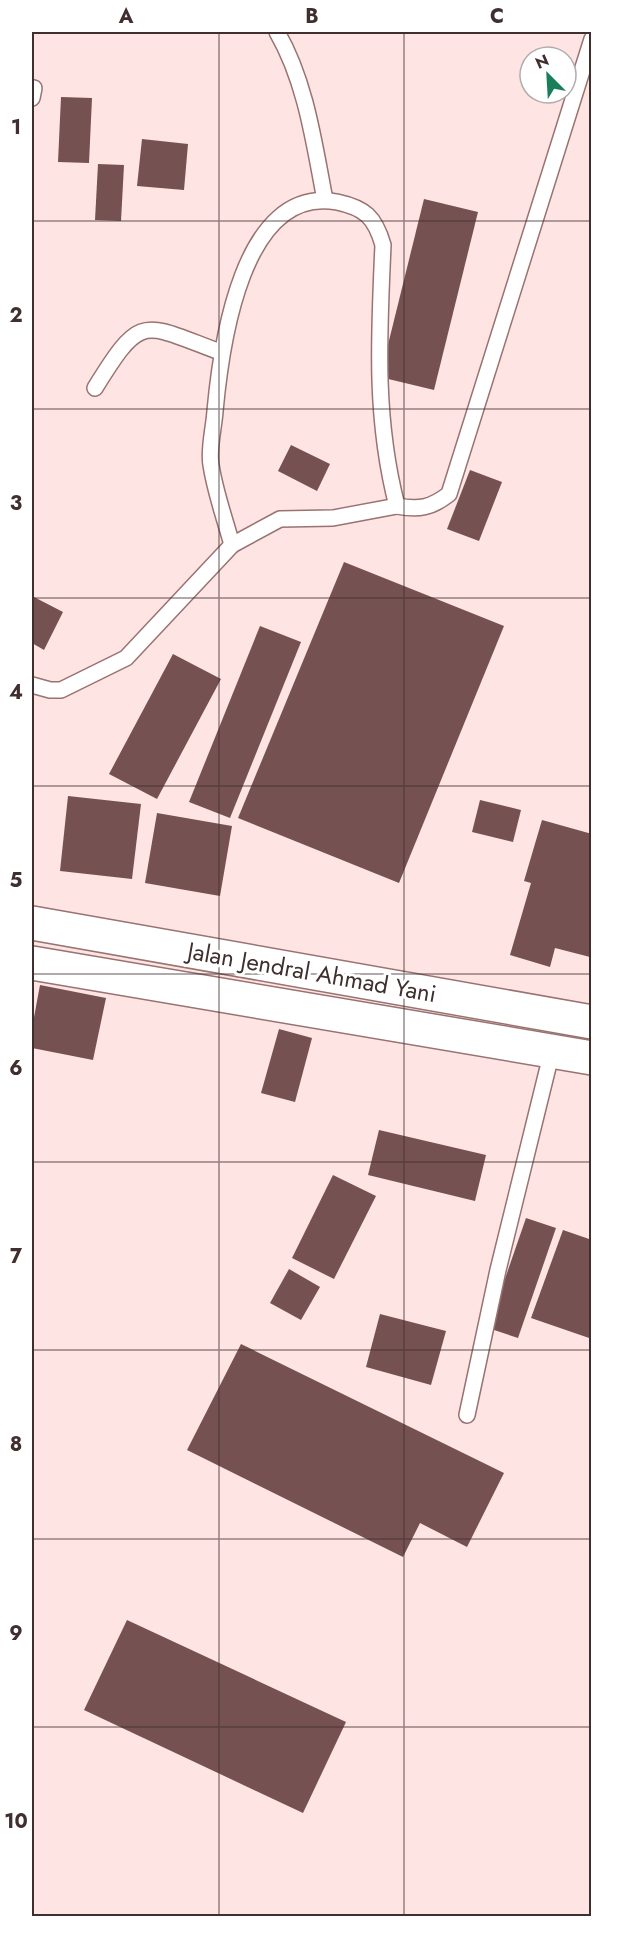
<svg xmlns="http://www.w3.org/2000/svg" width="623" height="1948" font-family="Jost,sans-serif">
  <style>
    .building { fill: #755251 }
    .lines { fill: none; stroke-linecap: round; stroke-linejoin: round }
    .service-casing { stroke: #987371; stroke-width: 18 }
    .trunk-casing { stroke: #987371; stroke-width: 36 }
    .service { stroke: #fff; stroke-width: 15 }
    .trunk { stroke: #fff; stroke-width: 33 }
    .grid { fill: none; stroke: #3f2f2f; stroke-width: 1.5; stroke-opacity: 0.55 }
    .labels { text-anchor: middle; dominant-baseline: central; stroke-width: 6; stroke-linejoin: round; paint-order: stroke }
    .street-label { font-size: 24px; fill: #3f2f2f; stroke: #fff }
    .neatline { fill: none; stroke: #3f2f2f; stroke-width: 2 }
    .grid-label { font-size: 20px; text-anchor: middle; font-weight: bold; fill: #3f2f2f }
  </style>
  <rect width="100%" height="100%" fill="#fee4e3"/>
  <g class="building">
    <path d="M61,97L92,98L89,163L58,162Z"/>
    <path d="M142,139L188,144L184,190L137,186Z"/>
    <path d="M98,164L124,165L121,221L95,220Z"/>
    <path d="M424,199L478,212L434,390L380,377Z"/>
    <path d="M291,445L330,464L317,491L278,471Z"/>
    <path d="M470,470L502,482L479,541L447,529Z"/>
    <path d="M344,562L504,626L399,883L238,818Z"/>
    <path d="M32,596L63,612L44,650L32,643Z"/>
    <path d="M260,626L301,642L230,818L189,802Z"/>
    <path d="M173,654L221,679L157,799L109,774Z"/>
    <path d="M68,796L141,804L132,879L60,871Z"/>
    <path d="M480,800L521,810L513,842L472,832Z"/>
    <path d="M157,813L232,826L220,896L145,883Z"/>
    <path d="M542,820L592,834L590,957L555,948L550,967L510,955L531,883L524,881Z"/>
    <path d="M40,985L106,998L93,1060L32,1048V1028Z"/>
    <path d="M279,1029L312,1038L295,1102L261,1093Z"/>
    <path d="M379,1130L486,1155L475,1201L368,1175Z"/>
    <path d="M333,1175L376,1196L334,1279L292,1258Z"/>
    <path d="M526,1218L556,1228L518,1338L488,1328Z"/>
    <path d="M563,1230L592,1240V1339L531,1318Z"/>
    <path d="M289,1269L320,1287L301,1320L270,1303Z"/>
    <path d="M380,1314L446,1331L431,1385L366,1367Z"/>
    <path d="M241,1344L504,1473L467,1547L420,1523L403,1557L187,1450Z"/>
    <path d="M127,1620L346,1722L303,1813L84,1710Z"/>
  </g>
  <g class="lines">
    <defs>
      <g id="service">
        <path d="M277,32C306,82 314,143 325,200"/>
        <path d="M32,98L34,88"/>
        <path d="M95,388C142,312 142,323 220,352"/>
        <path d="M232,545L280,519L333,518L397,506"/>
        <path d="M32,685L50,690H61L126,658L232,545C225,519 215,492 211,465C208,449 214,428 215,411C221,346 242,184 337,202C365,208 375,217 383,245C379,336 374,417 397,506C419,510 431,508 449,494L592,39"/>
        <path d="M467,1415L498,1270L552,1051"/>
      </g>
      <g id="trunk">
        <path d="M32,923L592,1022"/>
        <path d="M32,963L592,1058"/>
      </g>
    </defs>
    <use href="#service" class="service-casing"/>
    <use href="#trunk" class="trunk-casing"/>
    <use href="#service" class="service"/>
    <use href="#trunk" class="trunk"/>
  </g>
  <path class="grid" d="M219,32V1916M404,32V1916M32,221H592M32,409H592M32,598H592M32,786H592M32,974H592M32,1162H592M32,1350H592M32,1539H592M32,1727H592"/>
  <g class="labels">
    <g class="street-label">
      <text transform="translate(312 972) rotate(10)">Jalan Jendral Ahmad Yani</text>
    </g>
  </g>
  <rect width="623" height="1948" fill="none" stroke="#ffffff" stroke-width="66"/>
  <g transform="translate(548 75) rotate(336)"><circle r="28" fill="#ffffff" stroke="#b2acac" stroke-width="1.5"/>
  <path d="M0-4.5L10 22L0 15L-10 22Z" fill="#197f59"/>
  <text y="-9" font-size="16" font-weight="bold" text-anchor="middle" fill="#3f2f2f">N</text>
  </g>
  <rect x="33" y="33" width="557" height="1882" class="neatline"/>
  <g class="grid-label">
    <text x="126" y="23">A</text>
    <text x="312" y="23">B</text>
    <text x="497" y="23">C</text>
    <text x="16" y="134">1</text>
    <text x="16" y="322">2</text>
    <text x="16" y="510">3</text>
    <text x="16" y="699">4</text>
    <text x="16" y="887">5</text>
    <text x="16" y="1075">6</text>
    <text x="16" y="1263">7</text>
    <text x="16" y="1451">8</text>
    <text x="16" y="1640">9</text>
    <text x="16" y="1828">10</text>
  </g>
</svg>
